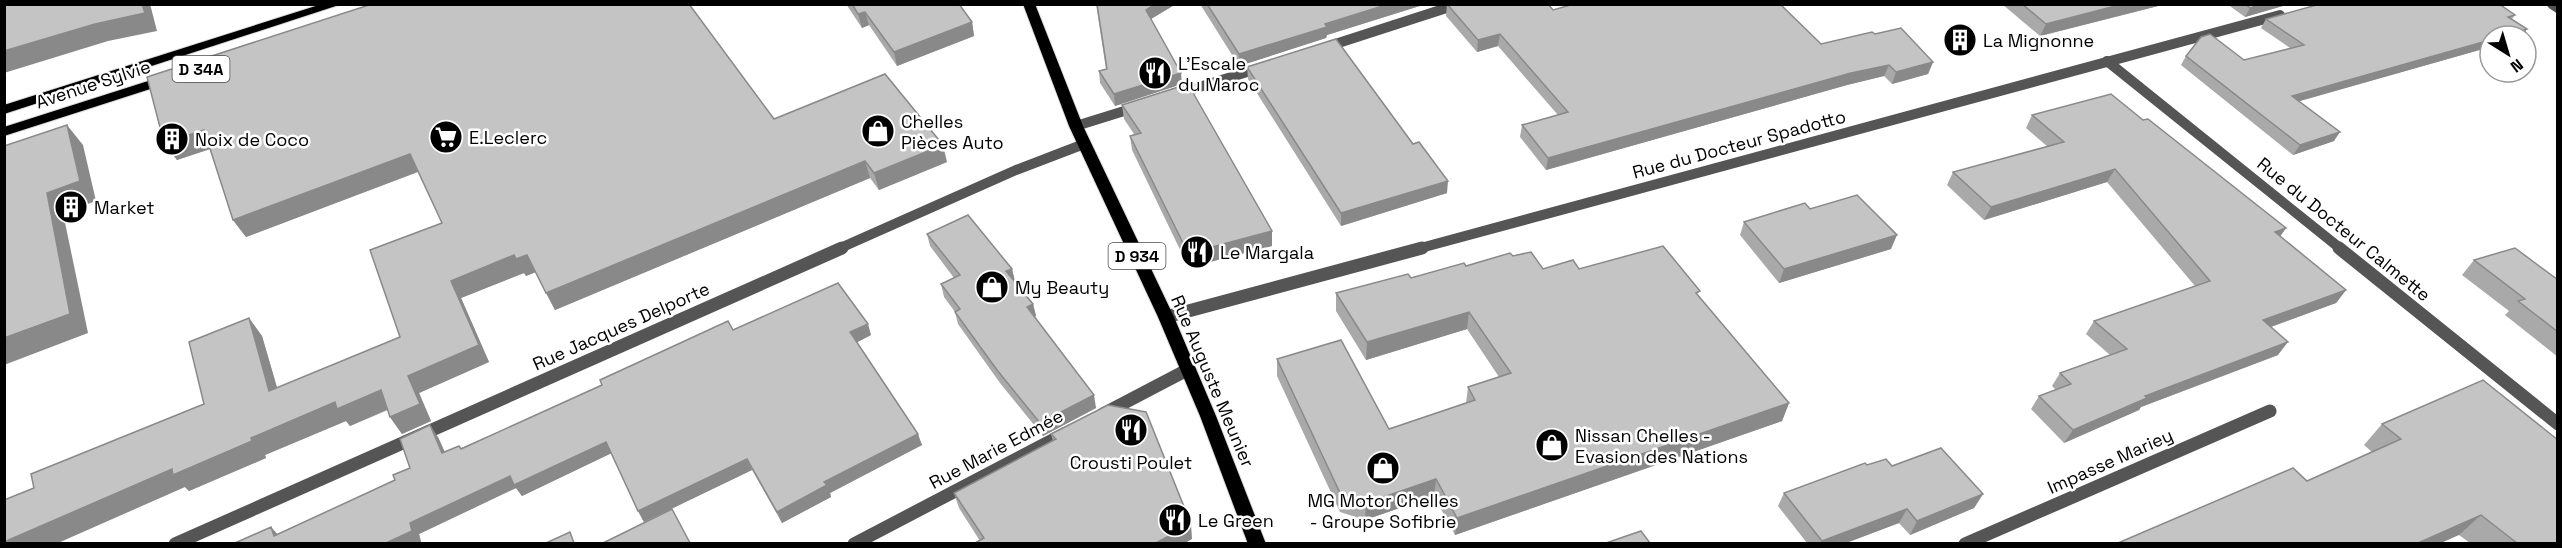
<svg xmlns="http://www.w3.org/2000/svg" width="2562" height="548" font-family="'Space Grotesk',sans-serif">
  <style>
    .lines { fill: none; stroke-linecap: round; stroke-linejoin: round }
    .primary-casing { stroke: #dbdbdb; stroke-width: 2 }
    .street-far1 { stroke: #555; stroke-width: 10 }
    .street { stroke: #555; stroke-width: 13 }
    .primary { fill: #000; fill-rule: evenodd }
    .wall { fill: #a9a9a9 }
    .shaded-wall { fill: #898989 }
    .building { fill: #c4c4c4; stroke: #898989; stroke-width: 1.5 }
    .labels { text-anchor: middle; dominant-baseline: central; stroke-width: 5; stroke-linejoin: round; paint-order: stroke }
    .shield { fill: #fff; stroke: #4c4c4c; stroke-width: 1.5 }
    .shield-label { font-size: 16px; font-weight: bold; fill: #000 }
    .poi-label { font-size: 18px; fill: #000; stroke: #fff; text-anchor: start }
    .street-label { font-size: 18px; fill: #000; stroke: #fff }
  </style>
  <rect width="100%" height="100%" fill="#fff"/>
  <g class="lines">
    <defs>
      <g id="primary">
        <path d="M322,4H342L4,114V105Z"/>
        <path d="M1023,4H1035L1083,126L1174,317L1216,416L1266,544H1248L1200,416L1158,317L1069,126Z"/>
        <path d="M167,75L172,76L174,79L172,82L4,136V127Z"/>
      </g>
    </defs>
    <use href="#primary" class="primary-casing"/>
    <g class="street-far1">
      <path d="M2552,4L2558,8"/>
      <path d="M1326,47L1459,4"/>
      <path d="M2107,61L2341,249"/>
      <path d="M1177,94L1263,67"/>
      <path d="M1076,126L1137,107"/>
      <path d="M838,249L1016,170L1084,144"/>
      <path d="M1417,249L2280,15"/>
    </g>
    <g class="street">
      <path d="M2339,248L2558,424"/>
      <path d="M1166,317L1422,248"/>
      <path d="M1103,414L1187,370"/>
      <path d="M175,544L842,248"/>
      <path d="M854,544L1066,433"/>
      <path d="M1965,544L2270,411"/>
    </g>
    <use href="#primary" class="primary"/>
  </g>
  <g class="wall">
    <path d="M846,4H959L972,22L974,36L897,66L869,25L862,28Z"/>
    <path d="M1096,4H1176L1151,19L1182,84L1115,106L1100,83L1099,71L1106,69Z"/>
    <path d="M1200,4H1426L1327,35L1326,38L1239,66Z"/>
    <path d="M1447,4L1553,10L1821,44L1875,34L1933,62L1928,74L1892,84L1884,76L1847,85L1546,170L1520,137L1522,125L1558,115L1498,46L1477,52L1446,16Z"/>
    <path d="M2002,4H2166L2040,36Z"/>
    <path d="M2227,4H2290L2245,17Z"/>
    <path d="M2515,15L2512,19L2527,29L2522,36H2490V47L2299,101L2334,141L2293,155L2181,65L2186,56L2244,60L2290,48L2261,28L2266,19Z"/>
    <path d="M1247,67L1447,193L1341,226L1248,79Z"/>
    <path d="M1122,105L1272,246L1198,265L1185,260L1132,150L1130,136L1134,134L1124,119Z"/>
    <path d="M2032,115L2143,120L2286,228L2280,236L2346,290L2336,303L2271,327L2278,355L2141,407L2139,410L2064,443L2031,409L2039,396L2056,390L2052,386L2060,373L2110,355L2086,334L2094,321L2195,286L2107,182L1984,220L1947,185L1953,172L2048,147L2026,128Z"/>
    <path d="M774,119L947,162L879,190L870,178L555,310L536,272L526,276L524,273L461,298L489,362L419,393L431,421L402,434L390,417L388,410L350,426L346,421L265,455L266,458L189,491L185,487L34,488L204,404L249,318L262,336L277,388L400,337L442,223L418,172L246,237L233,220L210,149L177,160L164,143Z"/>
    <path d="M1810,209L1891,249L1779,283L1740,235L1744,222Z"/>
    <path d="M927,234L1012,269L1015,281L1033,304L1036,316L1034,317L1096,408L1043,436L1000,383L958,324L955,312L944,297L941,284L954,278L930,246Z"/>
    <path d="M1513,256L1543,269H1579L1699,296L1789,403L1782,421L1455,535L1434,496L1365,520L1340,512L1277,376V359L1389,429L1466,403L1468,387L1499,377L1467,329L1366,360L1336,311V293Z"/>
    <path d="M2474,260L2558,280V357L2505,315L2509,311L2462,275Z"/>
    <path d="M733,330L871,335L857,342L922,445L830,493L831,497L782,523L752,470L644,522L638,511L611,453L522,496L516,488L419,534L421,542L277,534L395,480L410,468L438,437L445,452L461,448Z"/>
    <path d="M2382,424L2558,543H2470L2459,535L2307,481L2372,452L2364,445Z"/>
    <path d="M1051,434L1192,539L980,541L959,508L954,493L1053,441Z"/>
    <path d="M1867,465L1892,466L1983,494L1974,508L1910,535L1899,523L1846,543H1807L1778,506L1784,493Z"/>
  </g>
  <g class="shaded-wall">
    <path d="M142,4H150L157,31L108,41L4,73V51Z"/>
    <path d="M1155,4H1176L1146,22V10Z"/>
    <path d="M1389,4H1426L1327,35L1326,38L1239,66V54L1325,24Z"/>
    <path d="M2123,4H2166L2040,36L2046,24Z"/>
    <path d="M2263,4H2290L2245,17L2250,8Z"/>
    <path d="M865,12L869,25L862,28L858,14Z"/>
    <path d="M972,22L974,36L897,66L894,52Z"/>
    <path d="M2527,29L2522,36H2503Z"/>
    <path d="M1500,34L1498,46L1477,52L1478,40Z"/>
    <path d="M2490,40V47L2286,105L2292,96Z"/>
    <path d="M1933,62L1928,74L1892,84L1896,72Z"/>
    <path d="M1889,65L1884,76L1847,85L1546,170L1548,158L1851,73Z"/>
    <path d="M1181,73L1182,84L1115,106L1114,94Z"/>
    <path d="M67,125L83,145L96,201L63,213L88,333L4,365V338L47,193Z"/>
    <path d="M204,130L216,147L177,160L164,143Z"/>
    <path d="M2340,132L2334,141L2293,155L2300,145Z"/>
    <path d="M943,145L947,162L879,190L874,173Z"/>
    <path d="M410,154L420,171L246,237L233,220Z"/>
    <path d="M865,161L870,178L555,310L546,293Z"/>
    <path d="M2115,169L2107,182L1984,220L1991,207Z"/>
    <path d="M1448,181L1447,193L1341,226V213Z"/>
    <path d="M2286,228L2277,241L2275,232Z"/>
    <path d="M1272,231V246L1198,265L1197,251Z"/>
    <path d="M1897,235L1891,249L1779,283L1784,269Z"/>
    <path d="M514,255H527L536,272L526,276L524,273L461,298L489,362L419,393L431,421L402,434L390,417L451,281Z"/>
    <path d="M1012,269L1015,282L1006,271Z"/>
    <path d="M2346,290L2336,303L2254,333L2263,320Z"/>
    <path d="M1033,304L1036,316L1029,320L1027,307Z"/>
    <path d="M1469,312L1467,329L1366,360L1367,342Z"/>
    <path d="M249,318L262,336L283,408L269,391Z"/>
    <path d="M868,324L871,335L854,344L850,332Z"/>
    <path d="M2288,342L2278,355L2141,407L2139,410L2064,443L2073,430L2145,396Z"/>
    <path d="M381,390L393,407L350,426L346,421L265,455L266,458L189,491L185,487L58,543H4V542L172,469L335,402Z"/>
    <path d="M1094,395L1096,408L1043,436L1040,423Z"/>
    <path d="M1789,403L1782,421L1455,535L1457,518Z"/>
    <path d="M430,425L438,437L450,465L442,453Z"/>
    <path d="M918,434L922,445L830,493L831,497L782,523L777,512L824,482Z"/>
    <path d="M606,442L612,453L522,496L516,488L419,534L421,542L419,543H386L410,523L510,476Z"/>
    <path d="M747,459L752,470L644,522L638,511Z"/>
    <path d="M1436,479L1434,496L1365,520L1366,503Z"/>
    <path d="M1983,494L1974,508L1910,535L1917,521Z"/>
    <path d="M1907,509L1899,523L1846,543H1821L1822,541Z"/>
    <path d="M2481,515L2459,535L2441,543H2418Z"/>
    <path d="M1191,524L1192,539L1185,543H1156Z"/>
    <path d="M271,527L281,538L274,536Z"/>
  </g>
  <g class="building">
    <path d="M4,4H142L145,13L95,24L4,51Z"/>
    <path d="M372,4H689L774,119L885,74L943,145L874,173L865,161L546,293L527,255L516,259L514,255L451,281L479,345L408,376L420,404L390,417L381,390L337,409L335,402L251,438L252,441L173,475L172,469L4,542V500L34,488L31,474L204,404L189,342L249,318L269,391L400,337L370,250L442,223L410,154L233,220L204,130L164,143L147,77Z"/>
    <path d="M852,4H959L972,22L894,52L865,12L858,14Z"/>
    <path d="M1097,4H1155L1146,10L1181,73L1114,94L1099,71L1107,69Z"/>
    <path d="M1207,4H1389L1325,24L1327,27L1239,54Z"/>
    <path d="M1447,4H1548L1553,10L1574,4H1780L1821,44L1872,32L1875,34L1901,28L1933,62L1896,72L1889,65L1851,73L1548,158L1522,125L1568,112L1500,34L1478,40Z"/>
    <path d="M2022,4H2123L2046,24Z"/>
    <path d="M2245,4H2263L2250,8Z"/>
    <path d="M2320,4H2499L2515,15L2508,17L2527,29L2503,36H2490V40L2292,96L2340,132L2300,145L2186,56L2201,37L2210,34L2244,60L2304,45L2266,19Z"/>
    <path d="M1336,39L1413,144L1419,142L1448,181L1341,213L1247,67Z"/>
    <path d="M1188,84L1272,231L1197,251L1184,245L1130,136L1141,133L1122,105Z"/>
    <path d="M2111,94L2143,120L2148,119L2286,228L2275,232L2346,290L2263,320L2288,342L2145,396L2147,398L2073,430L2039,396L2071,384L2060,373L2127,349L2094,321L2210,281L2115,169L1991,207L1953,172L2064,142L2032,115Z"/>
    <path d="M67,125L80,181L47,193L70,314L4,338V146Z"/>
    <path d="M1857,195L1897,235L1784,269L1744,222L1805,203L1810,209Z"/>
    <path d="M968,215L1012,269L1006,271L1033,304L1027,307L1094,395L1040,423L997,370L955,312L960,309L941,284L960,275L927,234Z"/>
    <path d="M1663,246L1700,291L1696,293L1789,403L1457,518L1436,479L1366,503L1341,495L1277,359L1341,340L1389,429L1475,400L1468,387L1511,373L1469,312L1367,342L1336,293L1408,274L1411,278L1464,263L1466,266L1510,253L1513,256L1531,252L1543,269L1573,260L1579,269Z"/>
    <path d="M2515,248L2558,280V332L2518,301L2525,299L2474,260Z"/>
    <path d="M838,283L868,324L850,332L918,434L824,482L827,485L777,512L747,459L638,511L606,442L514,485L510,476L410,523L412,531L386,543H235L271,527L274,536L395,480L393,475L410,468L400,439L430,425L442,453L459,446L461,449L602,385L600,380L728,321L733,330Z"/>
    <path d="M2483,380L2558,440V543H2517L2481,515L2418,543H2118L2293,468L2307,481L2401,439L2382,424Z"/>
    <path d="M1108,405L1146,412L1191,524L1156,543H975L984,538L954,493L1056,439L1051,434Z"/>
    <path d="M1941,448L1983,494L1917,521L1907,509L1822,541L1784,493L1865,463L1867,465L1886,459L1892,466Z"/>
    <path d="M672,509L690,543H603Z"/>
    <path d="M1641,531L1650,543H1606Z"/>
    <path d="M570,532L574,543H546Z"/>
  </g>
  <defs>
    <symbol id="building-disc" viewBox="-11 -11 22 22"><circle r="9.5" fill="#000" stroke="#fff"/><path d="M-4-6H4V6H1V3H-1V6H-4ZM-2.5-4.3h1.7v1.8h-1.7ZM.8-4.3h1.7v1.8H.8ZM-2.5-1h1.7V.8h-1.7ZM.8-1h1.7V.8H.8Z" fill="#fff"/></symbol>
    <symbol id="restaurant-disc" viewBox="-11 -11 22 22"><circle r="9.5" fill="#000" stroke="#fff"/><path d="M-5-6h1v4h1v-4h1v4h1v-4h1v5L-1.5 .5V6h-2V.5L-5-1ZM5-6V6H3V1.5H1.5Q1.5-4 5-6Z" fill="#fff"/></symbol>
    <symbol id="shop-disc" viewBox="-11 -11 22 22"><circle r="9.5" fill="#000" stroke="#fff"/><path d="M-5-2.5h2.3a2.7 3.5 0 0 1 5.4 0H5L5.5 6h-11ZM-1.5-2.5h3a1.5 2.3 0 0 0-3 0Z" fill="#fff"/></symbol>
    <symbol id="supermarket-disc" viewBox="-11 -11 22 22"><circle r="9.5" fill="#000" stroke="#fff"/><path d="M-6-5.5h2.5l.6 2H6L4.5 2H-2.5L-4.4-4H-6ZM-1.5 3.2a1.3 1.3 0 1 0 .1 0ZM3 3.2a1.3 1.3 0 1 0 .1 0Z" fill="#fff"/></symbol>
  </defs>
  <g fill-rule="evenodd">
    <use href="#building-disc" x="1941" y="21" width="38" height="38"/>
    <use href="#restaurant-disc" x="1136" y="54" width="38" height="38"/>
    <use href="#shop-disc" x="859" y="112" width="38" height="38"/>
    <use href="#supermarket-disc" x="427" y="118" width="38" height="38"/>
    <use href="#building-disc" x="153" y="120" width="38" height="38"/>
    <use href="#building-disc" x="52" y="188" width="38" height="38"/>
    <use href="#restaurant-disc" x="1178" y="233" width="38" height="38"/>
    <use href="#shop-disc" x="973" y="268" width="38" height="38"/>
    <use href="#restaurant-disc" x="1112" y="411" width="38" height="38"/>
    <use href="#shop-disc" x="1533" y="426" width="38" height="38"/>
    <use href="#shop-disc" x="1364" y="449" width="38" height="38"/>
    <use href="#restaurant-disc" x="1156" y="501" width="38" height="38"/>
  </g>
  <g class="labels">
    <g class="shield">
      <rect x="172.5" y="56" width="57" height="26" rx="4.5"/>
      <rect x="1108.5" y="243" width="57" height="26" rx="4.5"/>
    </g>
    <g class="shield-label">
      <text x="201" y="69">D 34A</text>
      <text x="1137" y="256">D 934</text>
    </g>
    <g class="poi-label">
      <text x="1983" y="40">La Mignonne</text>
      <text x="1178" y="63">L'Escale<tspan x="1178" dy="21">du Maroc</tspan></text>
      <text x="901" y="121">Chelles<tspan x="901" dy="21">Pièces Auto</tspan></text>
      <text x="469" y="137">E.Leclerc</text>
      <text x="195" y="139">Noix de Coco</text>
      <text x="94" y="207">Market</text>
      <text x="1220" y="252">Le Margala</text>
      <text x="1015" y="287">My Beauty</text>
      <text x="1575" y="435">Nissan Chelles -<tspan x="1575" dy="21">Evasion des Nations</tspan></text>
      <text x="1131" y="462" text-anchor="middle">Crousti Poulet</text>
      <text x="1383" y="500" text-anchor="middle">MG Motor Chelles<tspan x="1383" dy="21">- Groupe Sofibrie</tspan></text>
      <text x="1198" y="520">Le Green</text>
    </g>
    <g class="street-label">
      <text transform="translate(93 84) rotate(-18)">Avenue Sylvie</text>
      <text transform="translate(1739 144) rotate(-15)">Rue du Docteur Spadotto</text>
      <text transform="translate(2344 229) rotate(39)">Rue du Docteur Calmette</text>
      <text transform="translate(621 326) rotate(-24)">Rue Jacques Delporte</text>
      <text transform="translate(1213 381) rotate(67)">Rue Auguste Meunier</text>
      <text transform="translate(996 449) rotate(-28)">Rue Marie Edmée</text>
      <text transform="translate(2110 461) rotate(-24)">Impasse Mariey</text>
    </g>
  </g>
  <rect width="2562" height="548" fill="none" stroke="#000000" stroke-width="12"/>
  <g transform="translate(2508 54) rotate(143)"><circle r="28" fill="#ffffff" stroke="#999999" stroke-width="1.5"/>
  <path d="M0-4.5L10 22L0 15L-10 22Z" fill="#000000"/>
  <text y="-9" font-size="16" font-weight="bold" text-anchor="middle" fill="#000000">N</text>
  </g>
</svg>
